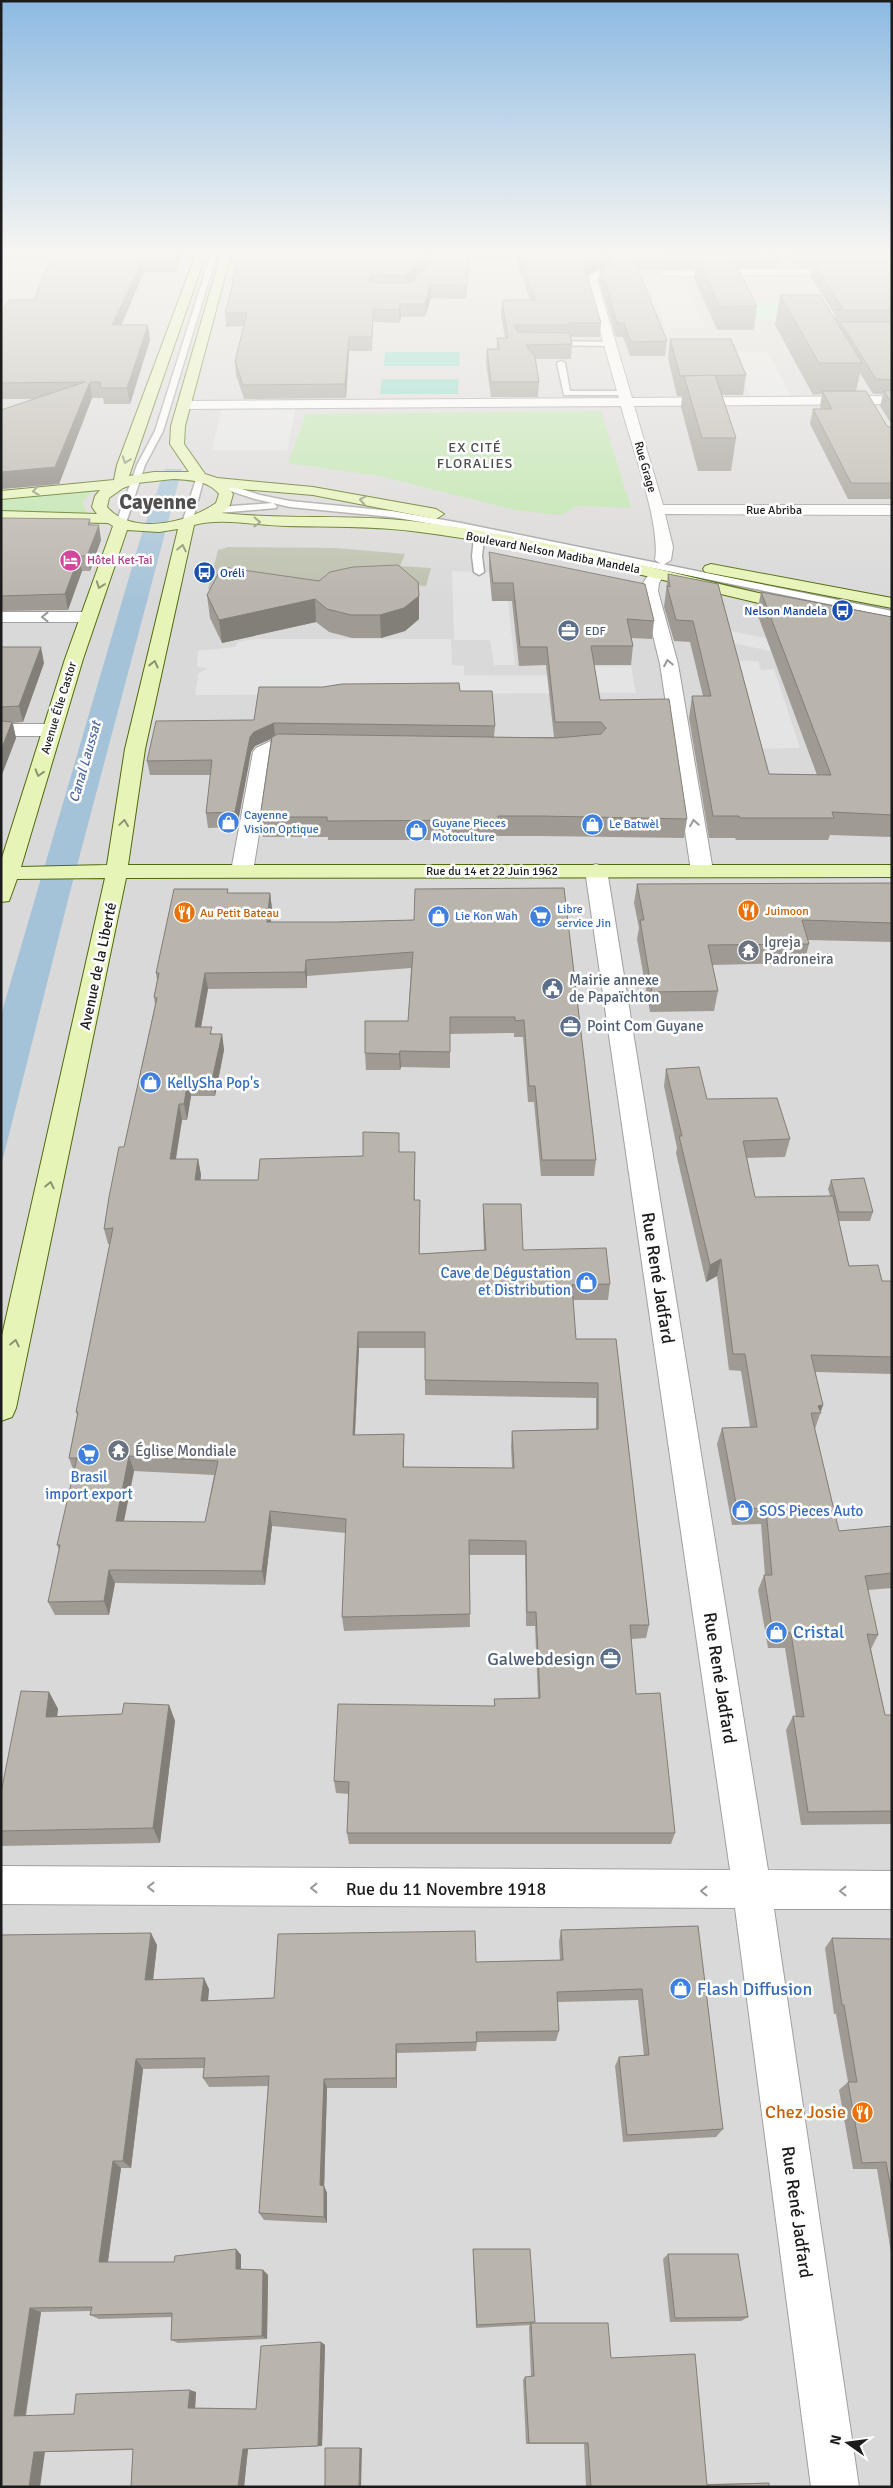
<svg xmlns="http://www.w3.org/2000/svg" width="893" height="2488" font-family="Signika,sans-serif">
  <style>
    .residential { fill: #dad9d9 }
    .construction { fill: #bdc0ae }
    .grass { fill: #bde4ab }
    .park { fill: #c1f5ce }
    .pitch { fill: #85d7c6 }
    .parking { fill: #e4e4e4 }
    .water { fill: #a5c3d8 }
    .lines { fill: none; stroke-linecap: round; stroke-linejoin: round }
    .lane-casing { stroke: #a0a0a0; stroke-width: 3 }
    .street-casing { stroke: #a0a0a0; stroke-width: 2 }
    .secondary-casing { stroke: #4f6a0c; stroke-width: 2 }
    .lane { fill: #fff; fill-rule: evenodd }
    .street { fill: #fff; fill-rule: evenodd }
    .secondary { fill: #e7f4b8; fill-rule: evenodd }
    .wall { fill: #9f9b94; fill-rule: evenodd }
    .shaded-wall { fill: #827e78 }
    .building { fill: #b9b4ac; stroke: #827e78; fill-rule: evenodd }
    .oneway { stroke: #8c9372 }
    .oneway2 { stroke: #999 }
    .labels { text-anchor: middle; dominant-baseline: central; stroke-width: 5; stroke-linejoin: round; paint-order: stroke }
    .far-street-label { font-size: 12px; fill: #1c1c1c; stroke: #fff }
    .far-hotel-label { font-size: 12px; fill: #b23c85; stroke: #fff; text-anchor: start }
    .far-transit-label { font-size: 12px; fill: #164399; stroke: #fff; text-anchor: start }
    .far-service-label { font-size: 12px; fill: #4e5e75; stroke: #fff; text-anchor: start }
    .far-shop-label { font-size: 12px; fill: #366cbe; stroke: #fff; text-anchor: start }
    .far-food-label { font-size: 12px; fill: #c56008; stroke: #fff; text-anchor: start }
    .far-neighbourhood-label { font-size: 14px; letter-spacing: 1px; fill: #4f4f4f; stroke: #fff }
    .far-water-label { font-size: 14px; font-style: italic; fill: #506ba4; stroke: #fff }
    .worship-label { font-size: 15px; fill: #5b616d; stroke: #fff; text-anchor: start }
    .street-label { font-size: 15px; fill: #1c1c1c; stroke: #fff }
    .service-label { font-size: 15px; fill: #4e5e75; stroke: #fff; text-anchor: start }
    .shop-label { font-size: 15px; fill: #366cbe; stroke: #fff; text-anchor: start }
    .near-street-label { font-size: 18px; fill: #1c1c1c; stroke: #fff }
    .near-shop-label { font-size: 18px; fill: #366cbe; stroke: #fff; text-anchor: start }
    .near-service-label { font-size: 18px; fill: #4e5e75; stroke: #fff; text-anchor: end }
    .near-food-label { font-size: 18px; fill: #c56008; stroke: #fff; text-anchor: end }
    .far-town-label { font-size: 21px; font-weight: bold; fill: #4f4f4f; stroke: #fff }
  </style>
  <rect width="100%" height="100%" fill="#edebe2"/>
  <rect class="residential" x="1" y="254" width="891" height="2233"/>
  <path class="construction" d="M228,547L336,548L405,554L400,566L431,568L426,586L348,580L307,592L208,589L218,550Z"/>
  <g class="grass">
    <path d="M601,411L631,508L577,506L561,515L515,510L379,476L288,463L306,414Z"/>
    <path d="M93,490L83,502L87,515L1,513V499Z"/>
  </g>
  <path class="park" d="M750,302H792L802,318L759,319Z"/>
  <g class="pitch">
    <path d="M385,352H460L459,366H384Z"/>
    <path d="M382,379H459L458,394H380Z"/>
  </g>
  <g class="parking">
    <path d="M645,276H680L706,328H665Z"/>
    <path d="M730,352H768L791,396H750Z"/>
    <path d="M222,408H296L287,450H212Z"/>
    <path d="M452,571L505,573L515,665H494L490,640H454Z"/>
    <path d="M697,624L892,664L834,665L692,634Z"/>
    <path d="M255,639H451L452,665L464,666V675L582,676V667L631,666L636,693L195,695L198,674L208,668L197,667L198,651L235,647L238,642Z"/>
    <path d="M733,661H758L761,670L774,669L800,748L756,749Z"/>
  </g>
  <path class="water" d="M165,469H182L69,896L1,1166V1015L142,533Z"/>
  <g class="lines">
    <defs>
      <g id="lane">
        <path d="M211,254H217L163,431L145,465L126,523L118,525L116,523L137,465L155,431Z"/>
        <path d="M551,341L608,342L612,344L608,346L548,345Z"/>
        <path d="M561,361L565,363L570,391H624L628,393L624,395H564L557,363Z"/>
        <path d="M197,476L204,478L192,523L187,526L182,523Z"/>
        <path d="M212,479L260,495L290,501L392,511L461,523L892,611V617L461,529L392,517L290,507L255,499L209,484V480Z"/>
        <path d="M273,503L277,506L276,508L218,513L214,510L218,507Z"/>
        <path d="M479,535L484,538L482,556L484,572L479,575L474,572L472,556L474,538Z"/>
      </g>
      <g id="street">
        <path d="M612,254H622L625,266L618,273L597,279L632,398L892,396V404L634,406L663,505H892V515L665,514L673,547L671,560L663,565L655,560C661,524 631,444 621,406L184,409L177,405L184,401L619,398L585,278L591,274L614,265Z"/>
        <path d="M892,268V274L664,276L659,273L664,270Z"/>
        <path d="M657,569L665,574L659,583L658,591L678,664L713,871L709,875L702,877L695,875L691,871L660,664L642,591L643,583L651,571Z"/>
        <path d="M1,612H88L94,613L96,617L94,621L88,622H1Z"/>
        <path d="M1,724H52L59,726L61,730L59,734L52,736H1Z"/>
        <path d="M275,739L313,741L316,745L313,749C299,752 284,747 272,755L253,871L249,875L242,877L235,875L231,871L253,752L256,748Z"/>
        <path d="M596,864L603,866L607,870L768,1870L892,1871V1909H774L859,2487H811L735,1908L1,1904V1866L730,1870L585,870L589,866Z"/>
      </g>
      <g id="secondary">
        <path d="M196,254H206L129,476L154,472H189L170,444L171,426L221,254H231L185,426L184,444L205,474L217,478L313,487L436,509L444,514L436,519L313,495L229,488L233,494L230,505L222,513C285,520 348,514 411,521C541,536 669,573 797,602L803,603L805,607L803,611L797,612C670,583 542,547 412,531C371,526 329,527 288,526C257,526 223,517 194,525L145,749L128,865H892V877L126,878L16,1408L12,1417L1,1421V1340L105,878L17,879L9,901L1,902V861L65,659L113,526L108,523L1,521V511L97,514L92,507L95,496L100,490L1,499V491L114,480L117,465ZM173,479C189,480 208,480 219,494L216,503C188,523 132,536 107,507L109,498L123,488L137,483ZM178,529L125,749L107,865L21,867L83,659L127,530L159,532Z"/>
        <path d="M711,564L892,598V608L705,572L703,569L705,566Z"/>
      </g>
    </defs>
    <use href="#lane" class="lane-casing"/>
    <use href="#street" class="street-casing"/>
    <use href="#secondary" class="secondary-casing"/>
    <use href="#lane" class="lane"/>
    <use href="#street" class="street"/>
    <use href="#secondary" class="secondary"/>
  </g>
  <g class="wall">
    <path d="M53,254H187V255H183L176,272H144L121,325L150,340L130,404H104L103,398H92L59,484L1,489V410L35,399H1V310L34,300Z"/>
    <path d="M240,254H470L466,299L431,298L425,317H401L399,323L373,322L372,351H349L346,398L244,399L236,375L235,361L244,326L226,327L225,313L232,286V280Z"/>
    <path d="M514,254H613L612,264L620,261L624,257L623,254H892V425L880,406L883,394H873L860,373L856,391L887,426L892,428V499H848L810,424L813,409H821L820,406L822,394L813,395L775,325L780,295L834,319L835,315L811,277L812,267H796L790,256L784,254L783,255L781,267L737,268L757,306L754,330H717L694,278L695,269L638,271L667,341L665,356H630L623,337H616L599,280L600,269L587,275L601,323L600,337H571L572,344L571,359H535L539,382L538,397H491L486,363L487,349H497V338H505L501,314L502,300H530Z"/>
    <path d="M670,339L746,375L743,395H722L736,438L731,471H698L681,407L682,396H677L668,358Z"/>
    <path d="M1,518L90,519L91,525L101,540L90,571H82L68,610L1,611Z"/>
    <path d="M489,552L654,621L652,639L631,638L633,646L631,665H594L600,700L687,819L684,838L540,836H497V840H328V837H263L260,817L271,739L255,746L251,752L237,827L208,828L206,813L211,775H150L147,761L254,720L460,691L495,726L494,737H554L546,665L519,666L512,601H492L489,570Z"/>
    <path d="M668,574L718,584L769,774L817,775L757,613L761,592L892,617V837L830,835L828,840H736L735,838H709L689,718L692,696H703L690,642L674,641L664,607Z"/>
    <path d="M207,595L419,596V619L405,631L381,638H352L329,632L316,622L222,643L210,618Z"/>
    <path d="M1,647L44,663L23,722L13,723L16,738L1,777Z"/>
    <path d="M892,883V942L808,940L809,944L804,963L712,965L718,991L714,1011L650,1012L637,939L639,928L634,903L637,884Z"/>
    <path d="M564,888L596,1160L594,1176H541L534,1102H528L523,1037H514V1033L450,1034V1068L401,1067L400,1070H366L365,1053L408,1021L411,968L307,976V988L208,989L201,1027L213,1034H222L224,1050L215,1096H191L187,1120H182L176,1159H198L201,1175L200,1180H258L363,1156L399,1152H415V1200H420L419,1254L484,1250L483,1220V1204L523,1250L610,1284L608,1300H573L576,1339H616L649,1625L646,1638L631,1639L636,1694L675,1833L671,1844H349L347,1833L349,1794L336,1793L334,1781L494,1706V1699L538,1698L535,1626H526L525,1555H469L470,1627L344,1631L342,1617L346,1533L272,1526L265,1585L115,1583L109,1615H55L48,1602L59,1550L57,1545L74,1472L69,1458L77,1415L76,1412L110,1244H108L104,1229L124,1147L155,1005L154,997L157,980L156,973L228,893H270L272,909L271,922H337L414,920ZM359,1348H425V1395L596,1398V1429L512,1431L511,1446L512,1468L404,1467V1434L355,1435ZM134,1471L214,1475L205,1522L124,1521Z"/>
    <path d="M666,1069L707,1099L790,1139L785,1157L747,1158L755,1197L830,1196L828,1189L831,1180L873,1212L870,1221H839L849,1266L882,1281H892V1374L815,1372L823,1405L815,1429L839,1531L892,1526V1588L868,1590L878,1635L871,1649L885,1715H892V1824L801,1825L786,1730L793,1716L796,1717L785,1648H768L758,1590L764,1575H765L761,1524L732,1525L717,1444L722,1428L750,1427L741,1371L729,1370L717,1276L706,1282L676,1153L677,1148L664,1086Z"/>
    <path d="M49,1692L58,1709L57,1716L122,1714L169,1705L175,1721L160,1843L1,1846V1793Z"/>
    <path d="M698,1926L723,2129L716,2137L623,2142L615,2066L619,2057L644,2056L638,2000L558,2002L559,2031L556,2041L477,2042L476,2051L397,2053V2088H327L324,2186L327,2193V2223L264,2220L259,2213L268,2086L209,2087L203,2078L204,2068L143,2069L131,2168H121L108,2262H174L236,2249L241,2255V2269L263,2270L268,2275L267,2339L178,2343L171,2340L172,2317L99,2319L90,2315L91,2311L41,2312L26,2416L74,2414L196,2392L195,2408L256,2409L321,2342L325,2345L322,2446L248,2449L244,2487H131L133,2450L45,2452L1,2487V1935L157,1945L153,1979L209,1989L208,2001L274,1998L476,1962L560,1960L559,1942L561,1930Z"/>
    <path d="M832,1938L892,1939V2258L877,2169H853L839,2090L848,2082L836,2014H834L825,1948Z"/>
    <path d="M473,2249L535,2322L534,2323L611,2358L707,2484L759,2483H769V2487H586L584,2444H526L523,2380L525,2377H531L529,2327L530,2325L476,2328L473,2254Z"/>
    <path d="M668,2254L748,2317L741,2321L670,2322L663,2259Z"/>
  </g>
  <g class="shaded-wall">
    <path d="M176,254H183V255L176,272L174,258Z"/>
    <path d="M469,254H470L466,299V286Z"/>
    <path d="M606,254H613L612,264L600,267V269L583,277L584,264Z"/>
    <path d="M428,255V268L406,289V276Z"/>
    <path d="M143,258L144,272L115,340L112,325Z"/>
    <path d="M373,275V288L368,280Z"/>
    <path d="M430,285L431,298L425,317V304Z"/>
    <path d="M400,304L401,317L399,323V310Z"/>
    <path d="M148,325L150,340L130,404L127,388Z"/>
    <path d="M349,337V351L346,398L345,384Z"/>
    <path d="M90,382L92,398L59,484L1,489V472Z"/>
    <path d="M99,525L101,540L90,571L87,556Z"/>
    <path d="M79,556L82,571L68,610L65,594Z"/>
    <path d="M419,596V619L405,631L381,638L380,615Z"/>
    <path d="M315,599L316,622L222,643L219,620Z"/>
    <path d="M41,647L44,663L23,722L19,706Z"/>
    <path d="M12,722L16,738L1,777V750Z"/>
    <path d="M274,723L275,737L255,746L251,752L237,827L235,812L250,737L254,732Z"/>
    <path d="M270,893L272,909L269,938L267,922Z"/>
    <path d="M306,960L307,976V988L305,972Z"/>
    <path d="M205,973L208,989L198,1043L195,1027Z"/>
    <path d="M222,1034L224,1050L215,1096L212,1080Z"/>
    <path d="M400,1051L401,1067L400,1070L399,1054Z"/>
    <path d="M188,1080L191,1096L187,1120L184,1104Z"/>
    <path d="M179,1104L182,1120L173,1175L170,1159Z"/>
    <path d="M198,1159L201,1175L199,1196L195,1180Z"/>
    <path d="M420,1200V1216L419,1270V1254Z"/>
    <path d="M721,1259L717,1276L706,1282L710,1265Z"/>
    <path d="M358,1332L359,1348L354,1450L353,1435Z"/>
    <path d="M823,1405L820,1413L818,1406Z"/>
    <path d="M404,1434V1482L403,1467Z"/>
    <path d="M129,1456L134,1471L121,1535L116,1521Z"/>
    <path d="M270,1511L272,1526L265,1585L262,1571Z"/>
    <path d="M109,1570L115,1583L109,1615L104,1601Z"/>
    <path d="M49,1692L58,1709L55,1733L46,1717Z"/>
    <path d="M169,1705L175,1721L160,1843L153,1828Z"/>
    <path d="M151,1933L157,1945L152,1990L145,1980Z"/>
    <path d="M204,1978L209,1989L207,2011L201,2001Z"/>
    <path d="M396,2044L397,2053V2088L396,2078Z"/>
    <path d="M136,2059L143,2069L131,2168L123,2161Z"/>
    <path d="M324,2079L327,2088L324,2192L320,2185Z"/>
    <path d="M113,2161L121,2168L107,2267L99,2262Z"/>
    <path d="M324,2186L327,2193V2223L324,2217Z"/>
    <path d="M236,2249L241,2255V2274L236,2269Z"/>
    <path d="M263,2270L268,2275L267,2339L262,2336Z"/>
    <path d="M30,2308L41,2312L25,2417L14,2416Z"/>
    <path d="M321,2342L325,2345L322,2446H318Z"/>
    <path d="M190,2390L196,2392L195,2409L188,2408Z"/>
    <path d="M360,2448H362L361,2487H359Z"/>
    <path d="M243,2449H248L244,2487H238Z"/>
    <path d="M34,2452H45L40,2487H29Z"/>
  </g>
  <g class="building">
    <path d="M53,254H176L174,258H143L112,325H148L127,388H101L100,382H90L55,467L1,472V410L85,382L1,383V310L10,300H34Z"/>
    <path d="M240,254H469L466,286L430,285L425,304H400L399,310L373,309L372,337H349L345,384L243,385L235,361L247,313H225L234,280H232ZM428,255L434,258L411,283H373L368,280L373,275L406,276Z"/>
    <path d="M519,254H606L584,264L601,323H568L569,325H514L518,332L570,333L572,344L526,345L535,357L539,382H491L487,349H499L497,338H508L502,300H535Z"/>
    <path d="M627,254H783L633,257L667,341L631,342L624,323H617L600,267L620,261Z"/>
    <path d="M731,255L757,306L720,307L697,256Z"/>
    <path d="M813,263H892V310H836L843,309Z"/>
    <path d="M780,295H820L862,363H819Z"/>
    <path d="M840,322H892V380L876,379Z"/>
    <path d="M670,339H731L746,375L680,376Z"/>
    <path d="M715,375L736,438H702L684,376Z"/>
    <path d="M892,390V404L884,391Z"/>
    <path d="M822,391H866L887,426L892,428V483H851L813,409H832Z"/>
    <path d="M1,518L90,519L88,525H99L87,556H79L65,594L1,596Z"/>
    <path d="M489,552L645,584L654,621L627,619L633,646H591L600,700L669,699L687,819L541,816H498V820L327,821V817H260L272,737L278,734L556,738L601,734L606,728L601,722H555L547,647H520L513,583H493Z"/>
    <path d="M398,565L418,582L419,596L404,608L380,615H351L327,609L315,599L219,620L207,595L222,567L319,581L330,572L353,567Z"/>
    <path d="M668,574L718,584L769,774L831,775L761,592L892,617V815L832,812L834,818H740L739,816H713L692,696H711L693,621L676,620L667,586L670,587Z"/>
    <path d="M1,647H41L19,706L1,707Z"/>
    <path d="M459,683L460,691H492L495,726L274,723L254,732L250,737L235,812L206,813L212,760L147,761L156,721L254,720L259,687H323L342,684Z"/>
    <path d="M1,721L12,722L1,750Z"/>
    <path d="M892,883V923L802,920L809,944L708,945L718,991L652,992L640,920H644L637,884Z"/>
    <path d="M564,888L596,1160H542L535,1086H529L524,1020L515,1021V1017H450V1052L400,1051L399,1054L365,1053V1021H408L413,952L306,960L305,972L205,973L195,1027H212L210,1034H222L212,1080H188L184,1104H179L170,1159H198L195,1180H258L260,1159L363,1156V1132L399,1133V1152H415L414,1200H420L419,1254L486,1250L483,1204H521L523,1250L606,1248L610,1284L572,1285L576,1339H616L649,1625H630L636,1694L660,1693L675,1833H347L349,1782L334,1781L338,1704L495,1706L494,1699L540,1698L536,1612H527L526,1541L469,1540L470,1614L342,1617L346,1519L270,1511L262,1571L109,1570L104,1601L48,1602L60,1545H57L77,1458H69L78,1412H76L113,1228L104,1229L109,1197L119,1147H124L157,998L154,997L159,973H156L174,889H228L227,893H270L267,922H337L414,920L415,889ZM358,1332H425V1380L598,1383V1429L512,1431L514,1468L403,1467L404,1434L353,1435ZM129,1456L218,1461L205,1522L116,1521Z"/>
    <path d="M699,1067L707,1099L777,1098L790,1139L743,1141L755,1197L833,1196L849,1266L878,1265L882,1281H892V1357L811,1355L823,1405L818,1406L821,1413H811L839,1531L892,1526V1573L865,1576L878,1635L867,1634L885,1715H892V1811L808,1812L793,1716L804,1717L791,1633L773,1634L764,1575H772L766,1508L737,1509L722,1428L757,1427L745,1354H733L721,1259L710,1265L679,1136H682L666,1069Z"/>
    <path d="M864,1178L873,1212H839L831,1180Z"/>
    <path d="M21,1691L49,1692L46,1717L122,1714L124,1703L169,1705L153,1828L1,1831V1793Z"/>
    <path d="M698,1926L723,2129L627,2135L619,2057L649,2055L642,1989L557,1992L559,2031L476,2032L477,2042L396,2044V2078L324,2079L320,2185L324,2186V2217L259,2213L269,2076L203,2078L205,2058L136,2059L123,2161H113L99,2262H174L175,2256L236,2249V2269L263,2270L262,2336L171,2340L172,2313L90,2315L92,2307L30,2308L14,2416L74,2414L76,2394L190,2390L188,2408L256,2409L261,2346L321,2342L318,2446L243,2449L238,2487H131L133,2449L34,2452L29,2487H1V1935L151,1933L145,1980L204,1978L201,2001L274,1998L278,1934L475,1931L476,1962L563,1960L561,1930Z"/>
    <path d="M832,1938L892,1939V2194L886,2162L862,2163L848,2082H857L844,2005H842Z"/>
    <path d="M473,2249H530L535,2322L477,2325Z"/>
    <path d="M668,2254H738L748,2317L675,2318Z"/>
    <path d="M531,2323H608L611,2358L695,2354L707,2485L769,2483V2487H591L588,2443H529L525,2377L534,2376Z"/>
    <path d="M325,2448H360L359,2487H325Z"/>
  </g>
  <defs><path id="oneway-chevron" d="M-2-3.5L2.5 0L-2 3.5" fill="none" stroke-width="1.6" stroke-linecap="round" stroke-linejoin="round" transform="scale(1.25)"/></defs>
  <g class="oneway">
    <use href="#oneway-chevron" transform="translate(126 460) rotate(110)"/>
    <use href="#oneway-chevron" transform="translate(36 491) rotate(173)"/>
    <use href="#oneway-chevron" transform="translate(363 500) rotate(-170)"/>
    <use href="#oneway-chevron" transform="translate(257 522) rotate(1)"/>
    <use href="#oneway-chevron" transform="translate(182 548) rotate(-78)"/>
    <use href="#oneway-chevron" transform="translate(100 585) rotate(110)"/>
    <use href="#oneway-chevron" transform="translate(154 664) rotate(-76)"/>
    <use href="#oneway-chevron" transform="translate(39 773) rotate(107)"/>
    <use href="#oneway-chevron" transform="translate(124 823) rotate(-82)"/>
    <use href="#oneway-chevron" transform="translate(50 1185) rotate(-78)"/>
    <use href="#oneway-chevron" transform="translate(15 1343) rotate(-78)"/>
  </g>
  <g class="oneway2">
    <use href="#oneway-chevron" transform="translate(45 617) rotate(-180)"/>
    <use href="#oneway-chevron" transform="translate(668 663) rotate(-101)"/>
    <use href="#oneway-chevron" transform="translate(694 823) rotate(-99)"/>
    <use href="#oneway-chevron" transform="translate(151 1887) rotate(-180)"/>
    <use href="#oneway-chevron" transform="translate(314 1888) rotate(-180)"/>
    <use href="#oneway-chevron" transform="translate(704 1891) rotate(-180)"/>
    <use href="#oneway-chevron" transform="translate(843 1891) rotate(180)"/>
  </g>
  <linearGradient id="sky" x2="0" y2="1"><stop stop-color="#8dbae2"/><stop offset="0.42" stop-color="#f7f6f2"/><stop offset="1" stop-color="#f7f6f2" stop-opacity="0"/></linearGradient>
  <rect width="893" height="602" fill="url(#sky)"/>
  <defs>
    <symbol id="hotel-disc" viewBox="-11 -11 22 22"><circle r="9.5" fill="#d1479c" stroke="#fff"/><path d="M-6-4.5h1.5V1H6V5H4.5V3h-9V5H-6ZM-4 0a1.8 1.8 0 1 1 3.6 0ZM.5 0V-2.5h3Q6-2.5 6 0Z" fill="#fff"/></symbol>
    <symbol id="bus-disc" viewBox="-11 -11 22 22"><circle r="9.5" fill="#1a4fb4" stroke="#fff"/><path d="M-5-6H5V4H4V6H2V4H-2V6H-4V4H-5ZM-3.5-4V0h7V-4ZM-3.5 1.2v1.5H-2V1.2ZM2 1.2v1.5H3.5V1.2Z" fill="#fff"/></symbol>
    <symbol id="office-disc" viewBox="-11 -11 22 22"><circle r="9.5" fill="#5c6f8a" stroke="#fff"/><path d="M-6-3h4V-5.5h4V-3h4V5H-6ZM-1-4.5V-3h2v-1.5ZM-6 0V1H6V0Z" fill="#fff"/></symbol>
    <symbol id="shop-disc" viewBox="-11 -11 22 22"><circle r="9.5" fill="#3f7fe0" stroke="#fff"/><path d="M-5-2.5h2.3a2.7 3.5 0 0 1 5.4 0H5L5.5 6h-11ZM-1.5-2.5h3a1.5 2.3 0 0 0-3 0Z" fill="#fff"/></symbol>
    <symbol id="restaurant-disc" viewBox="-11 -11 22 22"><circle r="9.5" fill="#e8710a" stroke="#fff"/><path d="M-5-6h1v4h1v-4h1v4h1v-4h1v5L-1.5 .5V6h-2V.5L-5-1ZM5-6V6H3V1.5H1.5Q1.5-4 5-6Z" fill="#fff"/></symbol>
    <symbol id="supermarket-disc" viewBox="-11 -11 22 22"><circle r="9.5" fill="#3f7fe0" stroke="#fff"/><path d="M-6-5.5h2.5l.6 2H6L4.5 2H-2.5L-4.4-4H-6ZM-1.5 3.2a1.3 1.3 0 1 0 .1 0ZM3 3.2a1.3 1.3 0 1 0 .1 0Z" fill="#fff"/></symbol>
    <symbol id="temple-disc" viewBox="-11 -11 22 22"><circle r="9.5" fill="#6b7280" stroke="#fff"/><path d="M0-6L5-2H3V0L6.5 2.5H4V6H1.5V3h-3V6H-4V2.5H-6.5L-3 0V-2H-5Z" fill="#fff"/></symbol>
    <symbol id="civic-disc" viewBox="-11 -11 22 22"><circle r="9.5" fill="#5c6f8a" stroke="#fff"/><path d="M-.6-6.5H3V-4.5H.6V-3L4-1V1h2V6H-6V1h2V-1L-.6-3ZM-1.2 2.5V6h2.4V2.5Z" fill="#fff"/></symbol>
  </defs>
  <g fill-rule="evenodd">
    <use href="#hotel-disc" x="58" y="548" width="25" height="25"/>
    <use href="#bus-disc" x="192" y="560" width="25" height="25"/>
    <use href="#bus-disc" x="830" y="598" width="25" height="25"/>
    <use href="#office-disc" x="556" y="618" width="25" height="25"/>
    <use href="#shop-disc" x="216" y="810" width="25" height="25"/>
    <use href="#shop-disc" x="580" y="812" width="25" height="25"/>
    <use href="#shop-disc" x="404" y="818" width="25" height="25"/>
    <use href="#restaurant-disc" x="736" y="898" width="25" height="25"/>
    <use href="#restaurant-disc" x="172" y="900" width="25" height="25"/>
    <use href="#shop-disc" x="426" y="904" width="25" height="25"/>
    <use href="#supermarket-disc" x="528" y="904" width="25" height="25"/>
    <use href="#temple-disc" x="736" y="938" width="25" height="25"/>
    <use href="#civic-disc" x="540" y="976" width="25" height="25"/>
    <use href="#office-disc" x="558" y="1014" width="25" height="25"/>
    <use href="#shop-disc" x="138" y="1070" width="25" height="25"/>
    <use href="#shop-disc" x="574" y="1270" width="25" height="25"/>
    <use href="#temple-disc" x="106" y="1438" width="25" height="25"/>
    <use href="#supermarket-disc" x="76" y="1442" width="25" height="25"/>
    <use href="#shop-disc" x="730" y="1498" width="25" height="25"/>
    <use href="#shop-disc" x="764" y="1620" width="25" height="25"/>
    <use href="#office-disc" x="598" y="1646" width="25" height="25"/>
    <use href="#shop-disc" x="668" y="1976" width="25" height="25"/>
    <use href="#restaurant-disc" x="850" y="2100" width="25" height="25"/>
  </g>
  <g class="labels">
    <g class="far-street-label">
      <text transform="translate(645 467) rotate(74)">Rue Grage</text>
      <text x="774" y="510">Rue Abriba</text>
      <text transform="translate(553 553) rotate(11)">Boulevard Nelson Madiba Mandela</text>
      <text transform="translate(59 708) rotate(-73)">Avenue Élie Castor</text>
      <text x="492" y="871">Rue du 14 et 22 Juin 1962</text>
    </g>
    <g class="far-hotel-label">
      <text x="87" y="560">Hôtel Ket-Tai</text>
    </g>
    <g class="far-transit-label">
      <text x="220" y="573">Oréli</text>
      <text x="827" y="611" text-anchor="end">Nelson Mandela</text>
    </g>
    <g class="far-service-label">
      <text x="585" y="631">EDF</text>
    </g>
    <g class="far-shop-label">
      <text x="244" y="815">Cayenne<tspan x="244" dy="14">Vision Optique</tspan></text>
      <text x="432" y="823">Guyane Pieces<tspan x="432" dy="14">Motoculture</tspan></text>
      <text x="609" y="824">Le Batwèl</text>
      <text x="557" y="909">Libre<tspan x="557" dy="14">service Jin</tspan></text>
      <text x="455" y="916">Lie Kon Wah</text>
    </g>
    <g class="far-food-label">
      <text x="765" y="911">Juimoon</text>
      <text x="200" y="913">Au Petit Bateau</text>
    </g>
    <g class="far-neighbourhood-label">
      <text x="475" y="447">EX CITÉ<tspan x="475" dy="16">FLORALIES</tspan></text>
    </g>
    <g class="far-water-label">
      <text transform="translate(85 762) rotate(-74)">Canal Laussat</text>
    </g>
    <g class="worship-label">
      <text x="764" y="942">Igreja<tspan x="764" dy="17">Padroneira</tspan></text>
      <text x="135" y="1451">Église Mondiale</text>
    </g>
    <g class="street-label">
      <text transform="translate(98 966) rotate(-78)">Avenue de la Liberté</text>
    </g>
    <g class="service-label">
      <text x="569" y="980">Mairie annexe<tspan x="569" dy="17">de Papaïchton</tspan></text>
      <text x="587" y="1026">Point Com Guyane</text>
    </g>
    <g class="shop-label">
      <text x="167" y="1083">KellySha Pop's</text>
      <text x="571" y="1273" text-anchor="end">Cave de Dégustation<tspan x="571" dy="17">et Distribution</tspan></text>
      <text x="89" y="1477" text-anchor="middle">Brasil<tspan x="89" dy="17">import export</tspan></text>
      <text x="759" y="1511">SOS Pieces Auto</text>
    </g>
    <g class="near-street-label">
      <text transform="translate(658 1278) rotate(81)">Rue René Jadfard</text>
      <text transform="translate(720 1678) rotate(81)">Rue René Jadfard</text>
      <text x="446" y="1889">Rue du 11 Novembre 1918</text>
      <text transform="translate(797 2212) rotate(82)">Rue René Jadfard</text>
    </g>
    <g class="near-shop-label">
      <text x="793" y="1632">Cristal</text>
      <text x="697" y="1989">Flash Diffusion</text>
    </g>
    <g class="near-service-label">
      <text x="595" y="1659">Galwebdesign</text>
    </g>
    <g class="near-food-label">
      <text x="846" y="2112">Chez Josie</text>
    </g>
    <g class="far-town-label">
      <text x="158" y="502">Cayenne</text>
    </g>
  </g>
  <rect width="893" height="2488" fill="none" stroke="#1c1c1c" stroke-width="5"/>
  <g transform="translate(848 2443) rotate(284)" stroke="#ffffff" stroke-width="4" paint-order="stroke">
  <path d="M0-4L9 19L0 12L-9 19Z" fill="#1c1c1c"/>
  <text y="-8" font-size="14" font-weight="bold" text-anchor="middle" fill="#1c1c1c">N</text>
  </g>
</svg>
